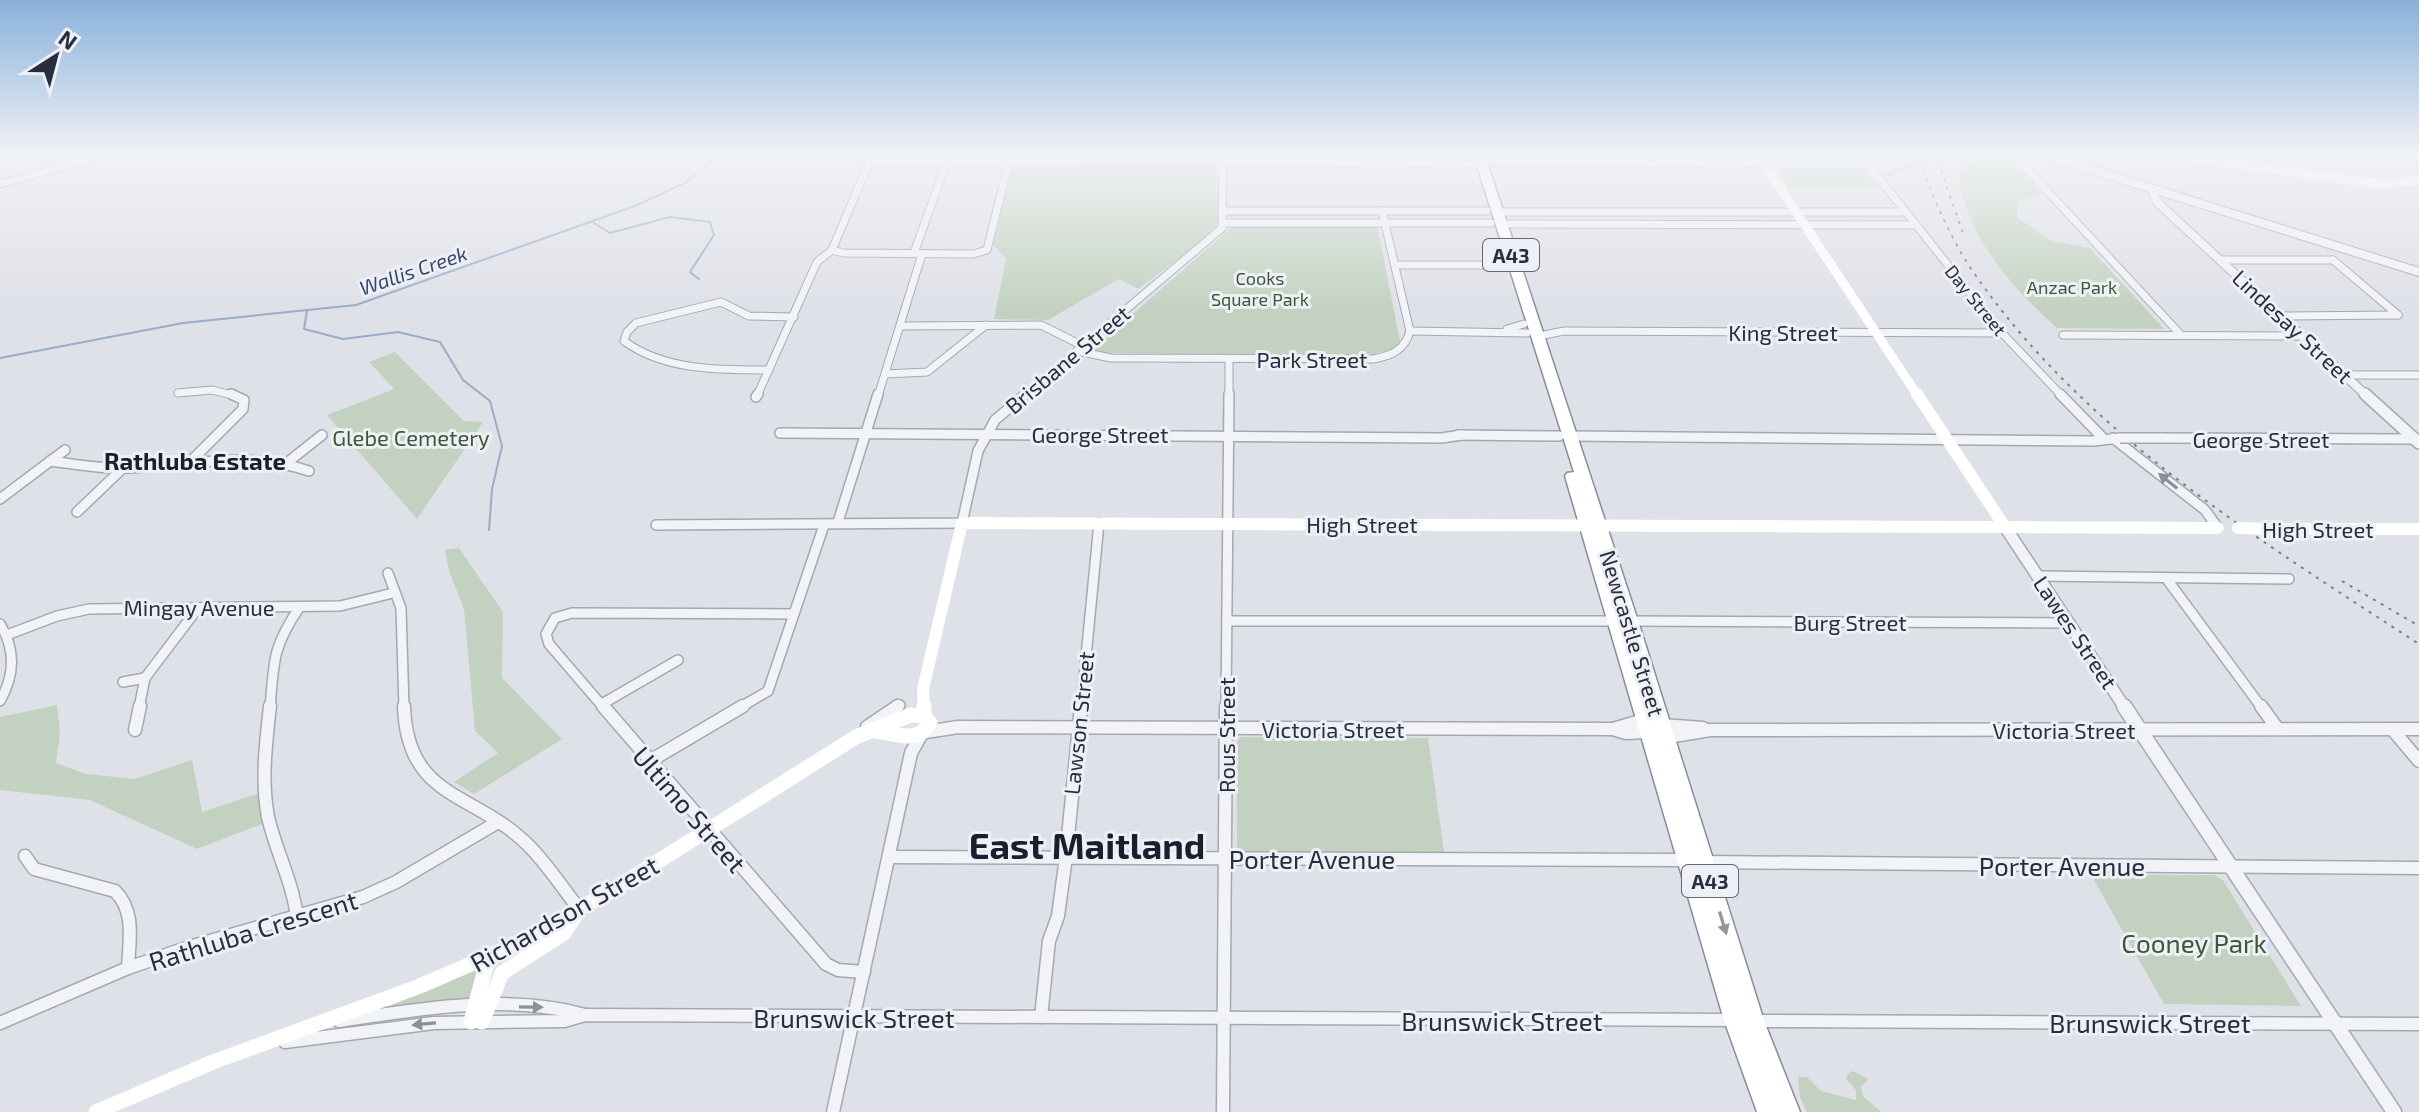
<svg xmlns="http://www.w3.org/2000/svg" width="2419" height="1112" font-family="'Exo 2',sans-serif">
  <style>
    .green { fill: #c3d2c0 }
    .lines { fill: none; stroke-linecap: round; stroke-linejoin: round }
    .stream { stroke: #9aacc8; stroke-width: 2 }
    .minor-far2-casing { stroke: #a4a8b2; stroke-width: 9 }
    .minor-far1-casing { stroke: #a4a8b2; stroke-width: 12 }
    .minor-casing { stroke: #a4a8b2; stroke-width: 15 }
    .tertiary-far2-casing { stroke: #a4a8b2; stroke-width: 10 }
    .tertiary-far1-casing { stroke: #a4a8b2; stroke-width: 14 }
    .tertiary-casing { stroke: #a4a8b2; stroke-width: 17 }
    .trunk-casing { stroke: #868d9e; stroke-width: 3 }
    .minor-far2 { stroke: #f1f3f6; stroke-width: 7 }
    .minor-far1 { stroke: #f1f3f6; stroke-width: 9 }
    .minor { stroke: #f1f3f6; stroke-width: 12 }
    .tertiary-far2 { stroke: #f1f3f6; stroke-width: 8 }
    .tertiary-far1 { stroke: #f1f3f6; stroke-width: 11 }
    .tertiary { stroke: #f1f3f6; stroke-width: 14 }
    .secondary-far2 { stroke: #fff; stroke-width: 9 }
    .secondary-far1 { stroke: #fff; stroke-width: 12 }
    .secondary { stroke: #fff; stroke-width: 15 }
    .trunk { fill: #fff; fill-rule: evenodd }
    .rail { stroke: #787f91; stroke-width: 2; stroke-dasharray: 3 6; stroke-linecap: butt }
    .minor-bridge-casing { stroke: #a4a8b2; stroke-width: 12; stroke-linecap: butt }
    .minor-bridge { stroke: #f1f3f6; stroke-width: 9 }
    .secondary-bridge { stroke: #fff; stroke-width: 12 }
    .oneway { fill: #8c909a }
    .oneway2 { fill: #94969f }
    .labels { text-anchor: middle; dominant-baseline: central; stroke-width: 6; stroke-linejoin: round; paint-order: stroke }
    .far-park-label { font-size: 18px; fill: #395a36; stroke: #eef0f6 }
    .far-street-label { font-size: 18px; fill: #282e3f; stroke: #eef0f6 }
    .shield { fill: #eef0f6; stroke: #636876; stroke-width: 2 }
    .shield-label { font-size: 20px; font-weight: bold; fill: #282e3f }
    .far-water-label { font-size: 20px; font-style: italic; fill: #334972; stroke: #eef0f6 }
    .street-label { font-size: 22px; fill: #282e3f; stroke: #eef0f6 }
    .park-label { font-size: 22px; fill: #395a36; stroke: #eef0f6 }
    .neighbourhood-label { font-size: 24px; font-weight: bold; fill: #1a1f2f; stroke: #eef0f6 }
    .near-street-label { font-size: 26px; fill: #282e3f; stroke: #eef0f6 }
    .near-park-label { font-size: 26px; fill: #395a36; stroke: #eef0f6 }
    .near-district-label { font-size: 36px; font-weight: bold; fill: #1a1f2f; stroke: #eef0f6 }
  </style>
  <rect width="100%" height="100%" fill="#dfe1e8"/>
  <g class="green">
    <path d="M1643,153H1750L1754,159L1647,161Z"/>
    <path d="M1975,153H2003L2043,195L2017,201L2018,218L2052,241L2090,248L2164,329L2057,328C2019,294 1981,253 1965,203C1963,196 1958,187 1959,179C1961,168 1968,162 1975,153Z"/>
    <path d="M1019,165L1216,166L1218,224L1204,240L1138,289L1119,279L1048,320L994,319L1006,259L993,245L1012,168Z"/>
    <path d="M1777,167H1858L1864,169L1879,188H1789Z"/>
    <path d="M1377,225L1400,341L1394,349L1369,355H1332L1102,353L1093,349L1233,226Z"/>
    <path d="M395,352L464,421L483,422L417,519L327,415L394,389L369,362Z"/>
    <path d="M459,548L503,612L502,678L562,739L474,794L454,782L498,753L475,731L464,609L449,571L445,550Z"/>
    <path d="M57,705L60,734L56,763L86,774L135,779L192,760L202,812L259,793L264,823L197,849L90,800L0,790V717Z"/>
    <path d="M1241,737L1428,738L1444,852L1237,851V741Z"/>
    <path d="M2091,875H2214L2223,880L2301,1006L2164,1004Z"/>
    <path d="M481,967L471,1002L385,1009L386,1008Z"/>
    <path d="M1853,1071L1868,1079L1861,1087L1863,1096L1881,1112H1807L1800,1097L1798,1077H1807L1821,1091L1856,1100V1090L1846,1079L1847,1074Z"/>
  </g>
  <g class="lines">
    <g class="stream">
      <path d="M1984,157L1988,153"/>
      <path d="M1971,168L1980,161"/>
      <path d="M1887,175L1914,165"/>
      <path d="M594,223L610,233L670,217L710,222L714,235L690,272L699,279"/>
      <path d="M307,310L304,329L343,339L398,332L440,342L463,380L490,401L502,446L492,489L489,530"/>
      <path d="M0,358L183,323L356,305L635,206L687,182L713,160L716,153"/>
    </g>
    <defs>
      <g id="minor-far2">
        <path d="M1859,153L2002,333L2062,396"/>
        <path d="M2012,153L2181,335"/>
        <path d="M870,161L1314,162"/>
        <path d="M1480,161L1868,165"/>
        <path d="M1310,163L1473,164"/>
        <path d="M0,184L112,153"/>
        <path d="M1224,211H1487"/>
        <path d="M1497,212H1904"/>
        <path d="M1224,223H1491"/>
        <path d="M1501,224L1914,225"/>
        <path d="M832,250L843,253L973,254L987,250L1011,153"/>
        <path d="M914,253L950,153"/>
        <path d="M2221,260H2333"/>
        <path d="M2333,260L2398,315"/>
        <path d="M1395,265H1505"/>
        <path d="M2282,316L2398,315"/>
        <path d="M900,326L1041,325L1083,346"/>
        <path d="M1507,329L1524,324"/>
        <path d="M1410,331L1527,333"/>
        <path d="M2063,335L2303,336"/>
        <path d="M1539,336L1564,331L2002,333"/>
        <path d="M1077,351L1111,358L1373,359C1391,356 1405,350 1410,331L1382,211"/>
        <path d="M769,370C720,370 665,371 624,341L627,332L636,323L721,302L749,316L794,317"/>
        <path d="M886,374L927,372L986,325"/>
        <path d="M2346,375H2419"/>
        <path d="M178,393L212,390L236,396"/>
        <path d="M757,396L817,262L832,250L873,153"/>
        <path d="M878,396L922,254"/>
        <path d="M1024,396L1222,228L1223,153"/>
        <path d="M1229,396V359"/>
      </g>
      <g id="minor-far1">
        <path d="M2060,394L2103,438"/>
        <path d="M756,397L758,394"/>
        <path d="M780,433L1441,438L1462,435"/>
        <path d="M1458,435L1559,436"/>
        <path d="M1571,436L2094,441L2120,438"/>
        <path d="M2113,438L2205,510L2218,528"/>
        <path d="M2160,438L2416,439"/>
        <path d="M50,461C75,464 99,469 124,468C188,466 247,450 309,471"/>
        <path d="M190,462L243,409L244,400L231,394"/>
        <path d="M288,462L322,435"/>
        <path d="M0,499L65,450"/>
        <path d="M77,512L123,468"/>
        <path d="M838,522L878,394"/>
        <path d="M656,525L962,523L978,451L995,420L1026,394"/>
        <path d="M388,573L401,608L404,708"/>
        <path d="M2038,576L2289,579"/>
        <path d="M2166,578L2262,708"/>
        <path d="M1227,621H1616"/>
        <path d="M1630,621L2070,623"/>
        <path d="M0,624C16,650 15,675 0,701"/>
        <path d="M7,635L57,616L89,609L340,606L393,593"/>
        <path d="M123,682L145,678"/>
        <path d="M602,704L678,660"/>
        <path d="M139,708L145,678L198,608"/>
        <path d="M270,708C274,662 272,648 299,608"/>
        <path d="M604,708L549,644L546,634L555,618L572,613L794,614"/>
        <path d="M739,708L768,691L824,525"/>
        <path d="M895,708L900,705"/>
        <path d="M1081,708L1099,523"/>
        <path d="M1226,708L1229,394"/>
      </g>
      <g id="minor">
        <path d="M270,706C266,742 261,781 268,817C276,852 293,882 297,918"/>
        <path d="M404,706C407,801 475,791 529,846C548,865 563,889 580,910"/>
        <path d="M603,706L826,964L838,970L864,972"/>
        <path d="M2261,706L2277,728"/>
        <path d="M1662,725L1703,728"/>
        <path d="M867,727L898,706"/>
        <path d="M1613,729L1647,719"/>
        <path d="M2392,729L2419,761"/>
        <path d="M135,730L140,706"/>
        <path d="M926,732L958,727L1613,729L1626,733L1649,732"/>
        <path d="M1667,742L1674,736L1710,730L2419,729"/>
        <path d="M650,761L743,706"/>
        <path d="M25,856L34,869L115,891C136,912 129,941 128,968"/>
        <path d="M889,857L1687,860"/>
        <path d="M1704,862L2419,868"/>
        <path d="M1041,1017L1049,941L1058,916L1066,857L1081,706"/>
        <path d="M339,1021C419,1009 506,993 585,1015"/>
        <path d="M1754,1021L2419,1024"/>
        <path d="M0,1023L128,968L189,947L363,897L396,882L498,822"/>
        <path d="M285,1042L434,1023L564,1021L585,1015L1736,1020"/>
        <path d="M833,1112L911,753L921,735"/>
        <path d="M1223,1112L1226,706"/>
      </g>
      <g id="tertiary-far2">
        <path d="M2038,153L2419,272"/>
        <path d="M2152,189L2157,202L2367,396"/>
      </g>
      <g id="tertiary-far1">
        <path d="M2365,394L2419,443"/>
        <path d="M2005,527L2125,708"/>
      </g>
      <path id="tertiary" d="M2124,706L2394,1112"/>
      <path id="trunk" d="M1473,153H1484L1638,621L1764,1021L1800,1112H1757L1724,1020L1565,476L1567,473L1574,472Z"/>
    </defs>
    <use href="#minor-far2" class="minor-far2-casing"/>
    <use href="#minor-far1" class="minor-far1-casing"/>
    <use href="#minor" class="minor-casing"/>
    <use href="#tertiary-far2" class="tertiary-far2-casing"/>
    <use href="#tertiary-far1" class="tertiary-far1-casing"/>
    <use href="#tertiary" class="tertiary-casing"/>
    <use href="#trunk" class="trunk-casing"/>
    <use href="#minor-far2" class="minor-far2"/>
    <use href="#minor-far1" class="minor-far1"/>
    <use href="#minor" class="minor"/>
    <use href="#tertiary-far2" class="tertiary-far2"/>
    <use href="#tertiary-far1" class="tertiary-far1"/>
    <use href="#tertiary" class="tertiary"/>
    <g class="secondary-far2">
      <path d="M1757,153L1918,396"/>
      <path d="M2156,153L2379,184L2419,180"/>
    </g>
    <g class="secondary-far1">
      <path d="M1917,394L2005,527"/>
      <path d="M2276,529H2419"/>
      <path d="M924,708L923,689L962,523L2218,528"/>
    </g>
    <g class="secondary">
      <path d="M924,706V716"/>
      <path d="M471,1022L488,958"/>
      <path d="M482,1022L502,973L563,934L578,912"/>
      <path d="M96,1112L213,1062L420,986L517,944L614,889L856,737L911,715L924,716L930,723C919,744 895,734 876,731"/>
    </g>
    <use href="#trunk" class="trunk"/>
    <g class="rail">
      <path d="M1916,153C1932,194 1949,237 1974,273C2084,433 2259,540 2419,644"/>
      <path d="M1935,153L1964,236"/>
      <path d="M2342,581L2419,626"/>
    </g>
    <defs>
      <path id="minor-bridge" d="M2120,438H2160"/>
    </defs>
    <use href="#minor-bridge" class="minor-bridge-casing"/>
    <use href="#minor-bridge" class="minor-bridge"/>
    <path class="secondary-bridge" d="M2238,528L2276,529"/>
  </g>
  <defs><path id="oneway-solid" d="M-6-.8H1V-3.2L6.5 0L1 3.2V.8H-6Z" transform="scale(2)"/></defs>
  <g class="oneway">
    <use href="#oneway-solid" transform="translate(2168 481) rotate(-141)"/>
    <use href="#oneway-solid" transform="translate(531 1007) rotate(1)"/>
    <use href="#oneway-solid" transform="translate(424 1024) rotate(175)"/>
  </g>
  <use class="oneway2" href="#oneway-solid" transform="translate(1723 923) rotate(73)"/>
  <linearGradient id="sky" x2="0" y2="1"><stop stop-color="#89b1db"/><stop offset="0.5" stop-color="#f1f2f5"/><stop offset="1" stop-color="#f1f2f5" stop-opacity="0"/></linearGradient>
  <rect width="2419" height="309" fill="url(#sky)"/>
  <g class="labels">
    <g class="far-park-label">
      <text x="1260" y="278">Cooks<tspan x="1260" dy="21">Square Park</tspan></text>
      <text x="2072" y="287">Anzac Park</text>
    </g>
    <g class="far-street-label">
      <text transform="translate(1976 300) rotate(51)">Day Street</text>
    </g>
    <g class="shield">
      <rect x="1483" y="239" width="56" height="32" rx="6"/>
      <rect x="1682" y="865" width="56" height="32" rx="6"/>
    </g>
    <g class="shield-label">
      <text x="1511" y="255">A43</text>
      <text x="1710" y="881">A43</text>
    </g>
    <g class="far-water-label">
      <text transform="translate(413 270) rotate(-19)">Wallis Creek</text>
    </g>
    <g class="street-label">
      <text transform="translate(2293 326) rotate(43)">Lindesay Street</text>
      <text x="1783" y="332">King Street</text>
      <text transform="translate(1067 359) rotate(-40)">Brisbane Street</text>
      <text x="1312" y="359">Park Street</text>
      <text x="1100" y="434">George Street</text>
      <text x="2261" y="439">George Street</text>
      <text x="1362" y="524">High Street</text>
      <text x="2318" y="529">High Street</text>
      <text x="199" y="607">Mingay Avenue</text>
      <text x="1850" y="622">Burg Street</text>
      <text transform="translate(2076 632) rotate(56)">Lawes Street</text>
      <text transform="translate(1633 633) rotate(73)">Newcastle Street</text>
      <text transform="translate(1078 723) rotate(-84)">Lawson Street</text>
      <text x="1333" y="729">Victoria Street</text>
      <text x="2064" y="730">Victoria Street</text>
      <text transform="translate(1226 735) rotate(-90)">Rous Street</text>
    </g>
    <g class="park-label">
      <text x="411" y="437">Glebe Cemetery</text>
    </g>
    <g class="neighbourhood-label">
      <text x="195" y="460">Rathluba Estate</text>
    </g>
    <g class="near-street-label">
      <text transform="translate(690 809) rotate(49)">Ultimo Street</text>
      <text x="1312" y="858">Porter Avenue</text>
      <text x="2062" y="865">Porter Avenue</text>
      <text transform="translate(564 913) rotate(-29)">Richardson Street</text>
      <text transform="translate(253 930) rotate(-17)">Rathluba Crescent</text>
      <text x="854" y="1017">Brunswick Street</text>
      <text x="1502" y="1020">Brunswick Street</text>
      <text x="2150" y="1022">Brunswick Street</text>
    </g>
    <g class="near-park-label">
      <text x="2194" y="942">Cooney Park</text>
    </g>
    <g class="near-district-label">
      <text x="1087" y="844">East Maitland</text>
    </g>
  </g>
  <g transform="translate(56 56) rotate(36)" stroke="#eef0f6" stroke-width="6" paint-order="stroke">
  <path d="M0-6L14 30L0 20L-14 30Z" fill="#282e3f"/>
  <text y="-12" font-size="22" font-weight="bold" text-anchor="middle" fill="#282e3f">N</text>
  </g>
</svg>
